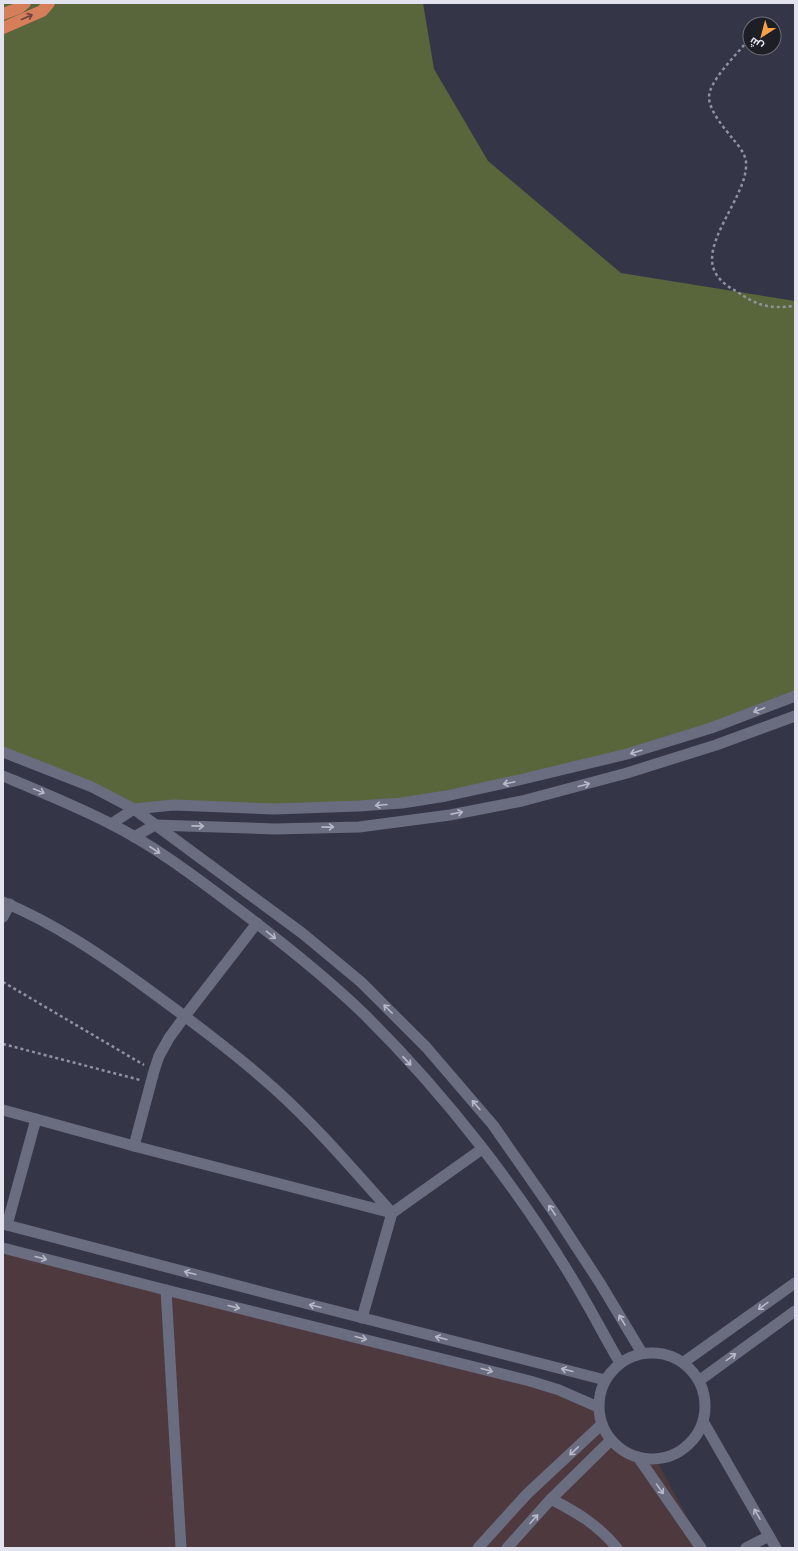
<svg xmlns="http://www.w3.org/2000/svg" width="798" height="1551" font-family="Bitter,Cairo,serif">
  <style>
    .industrial { fill: #4d393e }
    .forest { fill: #59653a }
    .lines { fill: none; stroke-linecap: round; stroke-linejoin: round }
    .path { stroke: #9192a0; stroke-width: 2.5; stroke-dasharray: 3 3; stroke-linecap: butt }
    .street { stroke: #6a6c80; stroke-width: 11 }
    .highway { stroke: #d67e5a; stroke-width: 12 }
    .oneway { stroke: #67443b }
    .oneway2 { stroke: #b8b9c8 }
  </style>
  <rect width="100%" height="100%" fill="#343647"/>
  <path class="industrial" d="M3,1247L559,1390L598,1407L611,1440L656,1459L704,1548H3Z"/>
  <path class="forest" d="M3,3H423L434,69L488,161L621,273L795,301V696L627,754L402,803L134,809L3,752Z"/>
  <g class="lines">
    <g class="path">
      <path d="M744,45C734,57 709,82 709,97C709,111 725,129 733,139C738,145 745,153 746,162C749,197 693,248 719,278C723,283 730,288 736,291C758,306 768,309 795,306"/>
      <path d="M3,982L144,1065"/>
      <path d="M3,1044L140,1080"/>
    </g>
    <g class="street">
      <path d="M3,752L92,787L134,809L302,933L361,982L426,1047L493,1125L553,1211L600,1283L642,1353"/>
      <path d="M3,776C39,791 76,806 111,824C155,846 195,877 234,906C279,940 325,976 365,1015C445,1094 522,1193 579,1290C593,1314 606,1339 620,1363"/>
      <path d="M111,824L134,809L174,805L274,809L359,806L402,803L446,796L519,780L627,754L711,728L795,696"/>
      <path d="M134,837L155,825L275,829L359,827L450,815L522,801L627,773L716,745L795,716"/>
      <path d="M3,902C54,923 101,955 145,987C190,1020 235,1053 276,1090C318,1128 355,1172 392,1213"/>
      <path d="M3,917L10,904"/>
      <path d="M3,1110L134,1146L392,1213"/>
      <path d="M134,1146L154,1071L159,1056L169,1038L185,1016L257,923"/>
      <path d="M3,1224L281,1297L605,1380"/>
      <path d="M7,1225L36,1119"/>
      <path d="M3,1248L166,1290L530,1381L559,1390L598,1407"/>
      <path d="M166,1290L181,1548"/>
      <path d="M362,1318L392,1213L482,1149"/>
      <circle cx="652" cy="1406" r="53"/>
      <path d="M684,1362L795,1283"/>
      <path d="M700,1380L795,1311"/>
      <path d="M704,1423L776,1548"/>
      <path d="M638,1457L701,1548"/>
      <path d="M551,1499C578,1513 598,1525 617,1548"/>
      <path d="M478,1548L527,1494L602,1424"/>
      <path d="M507,1548L551,1499L611,1440"/>
      <path d="M746,1548L769,1536"/>
    </g>
    <g class="highway">
      <path d="M3,14L19,8L25,3"/>
      <path d="M3,28L42,11L49,3"/>
    </g>
  </g>
  <defs><path id="oneway-shaft" d="M-6 0H5M1.5-3L5.5 0L1.5 3" fill="none" stroke-width="1.6" stroke-linecap="round" stroke-linejoin="round"/></defs>
  <use class="oneway" href="#oneway-shaft" transform="translate(27 17) rotate(-24)"/>
  <g class="oneway2">
    <use href="#oneway-shaft" transform="translate(759 710) rotate(159)"/>
    <use href="#oneway-shaft" transform="translate(636 752) rotate(162)"/>
    <use href="#oneway-shaft" transform="translate(509 783) rotate(168)"/>
    <use href="#oneway-shaft" transform="translate(584 785) rotate(-15)"/>
    <use href="#oneway-shaft" transform="translate(39 791) rotate(22)"/>
    <use href="#oneway-shaft" transform="translate(381 805) rotate(175)"/>
    <use href="#oneway-shaft" transform="translate(457 813) rotate(-11)"/>
    <use href="#oneway-shaft" transform="translate(198 826) rotate(1)"/>
    <use href="#oneway-shaft" transform="translate(328 827) rotate(-1)"/>
    <use href="#oneway-shaft" transform="translate(155 850) rotate(33)"/>
    <use href="#oneway-shaft" transform="translate(271 935) rotate(39)"/>
    <use href="#oneway-shaft" transform="translate(388 1009) rotate(-135)"/>
    <use href="#oneway-shaft" transform="translate(407 1061) rotate(47)"/>
    <use href="#oneway-shaft" transform="translate(476 1105) rotate(-131)"/>
    <use href="#oneway-shaft" transform="translate(552 1210) rotate(-124)"/>
    <use href="#oneway-shaft" transform="translate(41 1258) rotate(15)"/>
    <use href="#oneway-shaft" transform="translate(190 1273) rotate(-165)"/>
    <use href="#oneway-shaft" transform="translate(315 1306) rotate(-166)"/>
    <use href="#oneway-shaft" transform="translate(763 1306) rotate(144)"/>
    <use href="#oneway-shaft" transform="translate(234 1307) rotate(14)"/>
    <use href="#oneway-shaft" transform="translate(622 1320) rotate(-121)"/>
    <use href="#oneway-shaft" transform="translate(361 1338) rotate(14)"/>
    <use href="#oneway-shaft" transform="translate(441 1338) rotate(-166)"/>
    <use href="#oneway-shaft" transform="translate(731 1357) rotate(-36)"/>
    <use href="#oneway-shaft" transform="translate(487 1370) rotate(15)"/>
    <use href="#oneway-shaft" transform="translate(567 1370) rotate(-166)"/>
    <use href="#oneway-shaft" transform="translate(574 1451) rotate(137)"/>
    <use href="#oneway-shaft" transform="translate(660 1489) rotate(55)"/>
    <use href="#oneway-shaft" transform="translate(757 1514) rotate(-120)"/>
    <use href="#oneway-shaft" transform="translate(534 1519) rotate(-48)"/>
  </g>
  <rect width="798" height="1551" fill="none" stroke="#e2e3ee" stroke-width="8"/>
  <g transform="translate(762 36) rotate(216)"><circle r="19" fill="#1d1e26" stroke="#6c6d76"/>
  <path d="M0-3L7 15L0 10L-7 15Z" fill="#f7a149"/>
  <text y="-6" font-size="11" font-weight="bold" text-anchor="middle" fill="#e2e3ee">ش</text>
  </g>
</svg>
